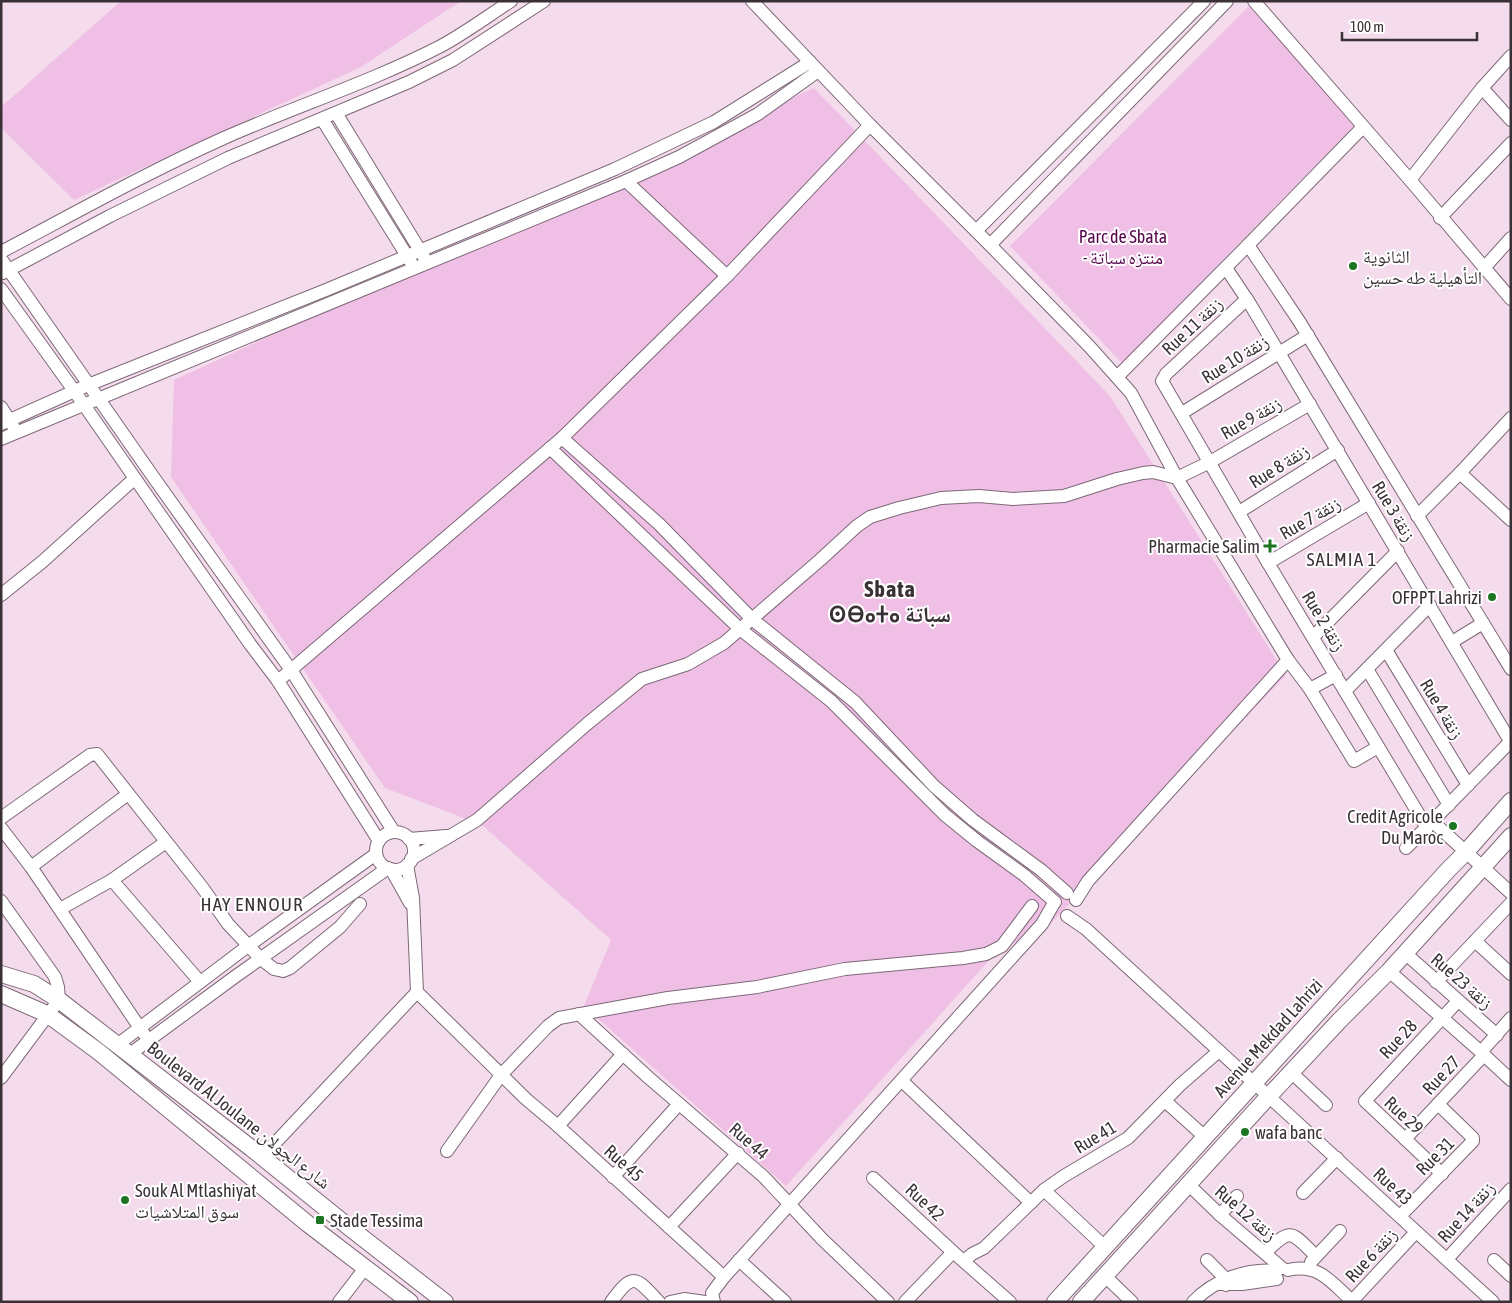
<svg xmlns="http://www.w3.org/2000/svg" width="1512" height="1303" font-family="'Asap Condensed','Noto Naskh Arabic','Noto Sans Tifinagh',sans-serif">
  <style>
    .green { fill: #f0bfe5 }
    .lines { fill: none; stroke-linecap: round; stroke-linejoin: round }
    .minor-casing { stroke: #7d6877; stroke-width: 14 }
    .major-casing { stroke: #7d6877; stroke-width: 18 }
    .minor { stroke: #fff; stroke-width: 12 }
    .major { stroke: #fff; stroke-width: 16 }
    .poi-dot { fill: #1e7521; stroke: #fff; stroke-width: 2 }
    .labels { text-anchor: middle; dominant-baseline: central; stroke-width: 4; stroke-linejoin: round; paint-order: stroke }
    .park-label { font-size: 18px; fill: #57044c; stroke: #fff }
    .poi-label { font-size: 18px; fill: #3a3137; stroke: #fff; text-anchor: start }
    .street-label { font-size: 18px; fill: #3a3137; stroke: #fff }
    .neighbourhood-label { font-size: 19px; letter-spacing: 1px; fill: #3a3137; stroke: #fff }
    .district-label { font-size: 22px; font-weight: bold; letter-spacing: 1px; fill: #3a3137; stroke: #fff }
  </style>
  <rect width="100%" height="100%" fill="#f4dced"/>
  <g class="green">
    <path d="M121,1H461L361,67L74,200L1,128V107Z"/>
    <path d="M1249,6L1356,124L1122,363L1010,246Z"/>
    <path d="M814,88L1110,396L1286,675L1038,937L1002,946L786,1186L584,1006L611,940L482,825L385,788L171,477L174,380Z"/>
  </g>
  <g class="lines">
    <defs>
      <g id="minor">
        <path d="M752,1L870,125L990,245L1089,346L1131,393L1177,478L1288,660L1088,881L1076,900"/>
        <path d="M1254,1L1410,180"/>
        <path d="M1511,56L1482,88L1410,180L1511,299"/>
        <path d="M1482,88L1511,120"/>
        <path d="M336,113L424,257"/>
        <path d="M322,119L412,264"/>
        <path d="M626,181L727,276"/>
        <path d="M1440,218L1511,143"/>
        <path d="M976,231L1204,1"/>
        <path d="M990,245L1227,1"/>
        <path d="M1248,245L1299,321L1511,669"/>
        <path d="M1,252C75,213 148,172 224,138C296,106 371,82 441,46C465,33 488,16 511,1"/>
        <path d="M1,259L154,478L291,670L394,832"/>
        <path d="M1226,268L1250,304L1510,741"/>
        <path d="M1484,268L1511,238"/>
        <path d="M3,273L110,216L228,158L409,82L453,60L544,1"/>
        <path d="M1,289L75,392L250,644L278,681L379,841"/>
        <path d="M1247,299L1166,374L1162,381L1268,563L1427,828"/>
        <path d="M1117,377L1248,245L1363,127"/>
        <path d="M1,407L13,426"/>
        <path d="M1182,413L1308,335"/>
        <path d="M1,424L88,385L326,290L615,169L714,122L810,62"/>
        <path d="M562,438L659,524L752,619L855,702L934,786L973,820L1041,870L1067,893"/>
        <path d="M1,439L626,181L679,157L758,114L818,71"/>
        <path d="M550,448L740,629L831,701L945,815L977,841L1024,875L1055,902"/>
        <path d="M1460,473L1511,520"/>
        <path d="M1239,512L1338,450"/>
        <path d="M1417,516L1460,473L1511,418"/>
        <path d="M1268,563L1369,503"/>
        <path d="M1,595L42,562L134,479"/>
        <path d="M1313,637L1398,551"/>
        <path d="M1452,642L1483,623"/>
        <path d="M1386,650L1468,785"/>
        <path d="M1288,660L1310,689L1354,761L1378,747"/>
        <path d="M1367,669L1449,805"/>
        <path d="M278,681L562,438L727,276L870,125"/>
        <path d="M1310,689L1336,675"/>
        <path d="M1345,691L1430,605"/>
        <path d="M1,818L90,755L97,754L202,887L228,924L261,959L274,969L283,971L290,968L340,927L360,904"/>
        <path d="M1433,822L1511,893"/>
        <path d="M1,828L31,867L144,1034"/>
        <circle cx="395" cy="851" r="19"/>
        <path d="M409,839L446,836"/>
        <path d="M1406,848L1511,741"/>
        <path d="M411,859L477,820L587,724L642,679L688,664L724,643L820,560L857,526L870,517L899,508L941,498L979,496L1013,499L1064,496L1117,479L1143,473L1153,472L1177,478L1210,462L1310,404"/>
        <path d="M407,865L413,898L417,992L526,1099L558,1126L724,1277"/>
        <path d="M31,867L128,794"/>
        <path d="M391,869L410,903"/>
        <path d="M112,880L200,982"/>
        <path d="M1,901L55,977L58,987L59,1000L1,1078"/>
        <path d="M60,909L112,880L166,842"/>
        <path d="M1067,916L1086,929L1493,1302"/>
        <path d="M1475,941L1511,974"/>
        <path d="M1405,953L1497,1035"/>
        <path d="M1389,971L1481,1052"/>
        <path d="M1436,982L1511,903"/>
        <path d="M579,1014L649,1078L764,1177L822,1239L888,1302"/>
        <path d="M117,1045L248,946L376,854"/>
        <path d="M130,1054L236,976L388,868"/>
        <path d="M1484,1055L1511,1080"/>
        <path d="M1292,1073L1326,1105"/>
        <path d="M902,1081L1031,1203"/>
        <path d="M1165,1101L1205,1137"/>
        <path d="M558,1126L623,1054"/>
        <path d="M1405,1139L1484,1055L1481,1052L1511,1018"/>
        <path d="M447,1151L501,1075L548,1026L559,1018L668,998L757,987L845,969L963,958L986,954L1002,946L1032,906"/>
        <path d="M262,1157L417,992"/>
        <path d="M1442,1174L1365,1101L1458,1001"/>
        <path d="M613,1177L679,1104"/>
        <path d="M873,1178L953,1252L1010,1302"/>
        <path d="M1188,1184L1220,1215L1282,1268"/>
        <path d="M1044,1190L1105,1247"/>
        <path d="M1303,1193L1337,1158"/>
        <path d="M1220,1215L1237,1196"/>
        <path d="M1400,1216L1473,1141V1138L1438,1104"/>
        <path d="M669,1227L738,1153"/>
        <path d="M1265,1253C1292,1226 1291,1232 1316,1256"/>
        <path d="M1447,1259L1511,1189"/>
        <path d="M739,1260L785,1302"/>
        <path d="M1207,1260L1225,1278L1226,1285"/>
        <path d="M1494,1260L1511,1276"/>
        <path d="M964,1261L972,1254L984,1248L1044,1190L1064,1176L1128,1138L1180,1085L1219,1051"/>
        <path d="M1311,1262L1340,1231"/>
        <path d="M1288,1270C1319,1263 1331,1282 1353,1302"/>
        <path d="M1105,1276L1132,1302"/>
        <path d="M1220,1284H1242L1277,1279"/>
        <path d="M339,1302L365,1268"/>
        <path d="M611,1302C633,1272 635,1276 659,1302"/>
        <path d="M670,1302L684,1299L705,1302"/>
        <path d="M714,1302L712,1293L724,1277L1042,924L1054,903"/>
        <path d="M905,1302L953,1252"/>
        <path d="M1193,1302C1214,1280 1246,1268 1277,1271"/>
        <path d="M1351,1302L1416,1232"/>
      </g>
      <g id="major">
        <path d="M1,974L34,984L59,1000L251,1148L350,1228L445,1302"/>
        <path d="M1,994L47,1014L99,1052L308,1224L410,1302"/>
        <path d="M1055,1302L1448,870L1465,853L1511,801"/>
        <path d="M1081,1302L1268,1097L1339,1021L1389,971L1511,836"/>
      </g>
    </defs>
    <use href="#minor" class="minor-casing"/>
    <use href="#major" class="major-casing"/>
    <use href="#minor" class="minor"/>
    <use href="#major" class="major"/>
  </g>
  <g class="poi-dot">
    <circle cx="1353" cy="266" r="5"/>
    <path d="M1267.5 538.5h5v5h5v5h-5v5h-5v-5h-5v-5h5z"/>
    <circle cx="1492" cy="597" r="5"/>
    <circle cx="1453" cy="826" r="5"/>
    <circle cx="1245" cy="1132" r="5"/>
    <circle cx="125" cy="1200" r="5"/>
    <rect x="315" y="1215" width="10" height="10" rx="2.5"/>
  </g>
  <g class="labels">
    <g class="park-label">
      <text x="1123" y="236">Parc de Sbata<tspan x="1123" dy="21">- منتزه سباتة</tspan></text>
    </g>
    <g class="poi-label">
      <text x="1363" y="256">الثانوية<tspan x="1363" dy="21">التأهيلية طه حسين</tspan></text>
      <text x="1260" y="546" text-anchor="end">Pharmacie Salim</text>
      <text x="1482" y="597" text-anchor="end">OFPPT Lahrizi</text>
      <text x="1443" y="816" text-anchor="end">Credit Agricole<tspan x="1443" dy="21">Du Maroc</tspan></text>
      <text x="1255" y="1132">wafa banc</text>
      <text x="135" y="1190">Souk Al Mtlashiyat<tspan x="135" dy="21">سوق المتلاشيات</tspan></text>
      <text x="330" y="1220">Stade Tessima</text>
    </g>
    <g class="street-label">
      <text transform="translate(1192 326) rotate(-43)">Rue 11 زنقة</text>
      <text transform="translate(1235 359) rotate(-32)">Rue 10 زنقة</text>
      <text transform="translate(1251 418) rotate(-30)">Rue 9 زنقة</text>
      <text transform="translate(1279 466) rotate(-32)">Rue 8 زنقة</text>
      <text transform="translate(1394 511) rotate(59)">Rue 3 زنقة</text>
      <text transform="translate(1310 518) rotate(-30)">Rue 7 زنقة</text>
      <text transform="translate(1324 621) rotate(59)">Rue 2 زنقة</text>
      <text transform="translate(1442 709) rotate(59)">Rue 4 زنقة</text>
      <text transform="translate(1462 981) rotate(41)">Rue 23 زنقة</text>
      <text transform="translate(1268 1038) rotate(-48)">Avenue Mekdad Lahrizi</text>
      <text transform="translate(1398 1039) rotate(-47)">Rue 28</text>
      <text transform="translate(1441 1075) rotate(-47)">Rue 27</text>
      <text transform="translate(239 1115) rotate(38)">Boulevard Al Joulane شارع الجولان</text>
      <text transform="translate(1404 1115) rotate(43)">Rue 29</text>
      <text transform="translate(1095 1137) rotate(-31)">Rue 41</text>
      <text transform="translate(749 1141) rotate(41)">Rue 44</text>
      <text transform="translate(1435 1156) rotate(-45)">Rue 31</text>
      <text transform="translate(624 1163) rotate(42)">Rue 45</text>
      <text transform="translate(1393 1186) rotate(43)">Rue 43</text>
      <text transform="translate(925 1202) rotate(43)">Rue 42</text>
      <text transform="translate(1466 1212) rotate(-48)">Rue 14 زنقة</text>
      <text transform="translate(1246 1213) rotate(41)">Rue 12 زنقة</text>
      <text transform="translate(1371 1255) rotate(-47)">Rue 6 زنقة</text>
    </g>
    <g class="neighbourhood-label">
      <text x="1342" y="559">SALMIA 1</text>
      <text x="252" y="904">HAY ENNOUR</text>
    </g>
    <g class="district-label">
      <text x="890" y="589">Sbata<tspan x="890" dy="25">ⵙⴱⴰⵜⴰ سباتة</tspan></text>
    </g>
  </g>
  <rect width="1512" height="1303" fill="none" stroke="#3a3137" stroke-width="5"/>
  <path d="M1342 32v8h135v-8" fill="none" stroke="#3a3137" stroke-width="2.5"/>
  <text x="1350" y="32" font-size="15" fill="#3a3137" stroke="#ffffff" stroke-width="4" paint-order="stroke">100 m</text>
</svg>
